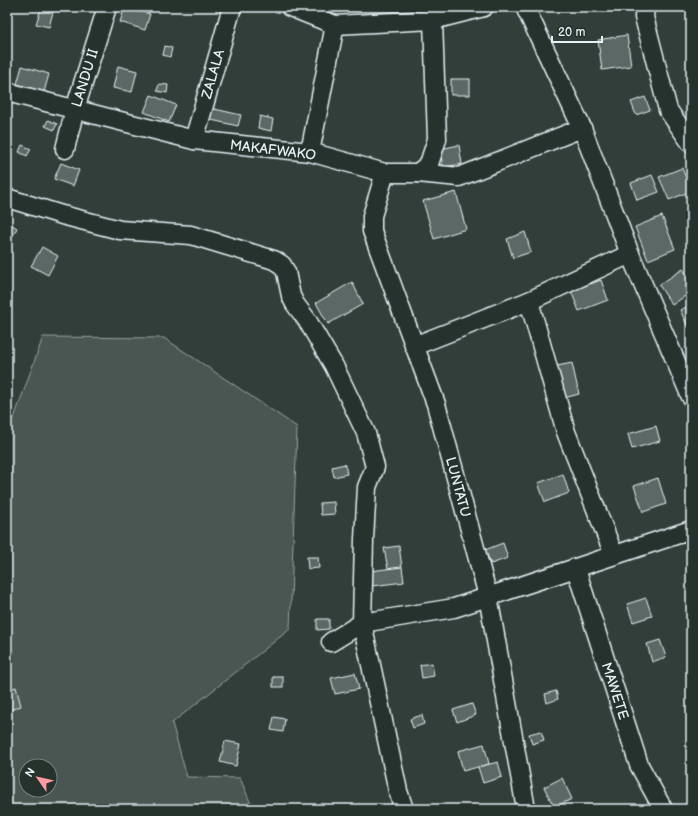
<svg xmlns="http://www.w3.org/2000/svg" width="698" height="816" font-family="'Balsamiq Sans',sans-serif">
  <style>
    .green { fill: #495651; stroke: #98a4a4; fill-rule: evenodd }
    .building { fill: #5c6865; stroke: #e8f1f8 }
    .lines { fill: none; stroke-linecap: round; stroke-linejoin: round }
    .street-casing { stroke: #e8f1f8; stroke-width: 21 }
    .street { stroke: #26332d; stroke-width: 18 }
    .labels { text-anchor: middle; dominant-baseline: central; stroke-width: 3; stroke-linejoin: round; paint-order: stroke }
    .street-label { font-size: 14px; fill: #e8f1f8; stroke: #26332d }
  </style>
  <rect width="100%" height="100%" fill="#323e39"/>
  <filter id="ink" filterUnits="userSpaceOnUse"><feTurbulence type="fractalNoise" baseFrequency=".025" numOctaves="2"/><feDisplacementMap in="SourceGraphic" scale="8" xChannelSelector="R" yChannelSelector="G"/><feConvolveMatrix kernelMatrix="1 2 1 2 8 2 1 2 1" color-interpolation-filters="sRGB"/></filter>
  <g filter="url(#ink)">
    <path class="green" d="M43,337L164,338L297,427L290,629L172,723L187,777L240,778L253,809H7V421L14,418ZM26,766H50V790H26Z"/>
    <g class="building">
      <path d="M43,7H57L56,11Z"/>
      <path d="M125,7L150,14L145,30L120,22Z"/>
      <path d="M41,9L53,12L49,27L36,24Z"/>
      <path d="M627,35L631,66L602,70L598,40Z"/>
      <path d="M165,46L172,48L170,57L163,55Z"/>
      <path d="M22,66L49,74L44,92L17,84Z"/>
      <path d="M118,66L137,71L132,92L113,88Z"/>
      <rect x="451" y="79" width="19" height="16"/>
      <path d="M159,84L168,85L167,93L157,91Z"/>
      <path d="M151,95L176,105L169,122L144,112Z"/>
      <path d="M645,97L650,110L636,115L631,102Z"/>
      <path d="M210,108L241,115L238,126L207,119Z"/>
      <path d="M260,116L273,119L271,131L258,128Z"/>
      <path d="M48,120L57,124L54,130L45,126Z"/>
      <path d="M22,145L31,149L27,156L19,152Z"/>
      <path d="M459,145L462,164L443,167L440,149Z"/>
      <path d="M61,163L79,170L73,186L54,179Z"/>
      <path d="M682,168L691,191L669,200L659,177Z"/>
      <path d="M652,175L659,192L637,200L631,183Z"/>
      <path d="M456,192L466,229L434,239L423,201Z"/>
      <path d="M662,216L675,249L648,260L635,227Z"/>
      <path d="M7,222L17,228L8,245L7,244Z"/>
      <path d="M525,232L531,252L513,258L507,239Z"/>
      <path d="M42,247L58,256L48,275L31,266Z"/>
      <path d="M683,269L691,281V292L672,305L659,285Z"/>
      <path d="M601,280L608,300L579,311L571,291Z"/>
      <path d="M352,282L363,304L328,324L316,303Z"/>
      <path d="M691,305V328L689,329L680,310Z"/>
      <path d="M572,363L579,394L564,398L557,366Z"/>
      <path d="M656,426L660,441L632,449L628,434Z"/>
      <path d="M345,464L347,474L334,477L332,467Z"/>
      <path d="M563,474L569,493L545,502L538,483Z"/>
      <path d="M658,478L666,504L643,512L634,486Z"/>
      <path d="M334,502L335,514L321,515L320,503Z"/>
      <path d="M503,543L508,558L491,564L485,550Z"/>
      <path d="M399,546L402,567L388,569L384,548Z"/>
      <path d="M307,557H318L319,568L308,569Z"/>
      <path d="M402,567L404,582L372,586L370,571Z"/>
      <path d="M646,598L652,616L633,622L627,604Z"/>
      <path d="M317,619H329V629L317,630Z"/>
      <path d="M660,640L666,657L652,662L647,644Z"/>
      <path d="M432,663L434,676L422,678L420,665Z"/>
      <path d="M355,673L359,689L335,694L331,678Z"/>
      <rect x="273" y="677" width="10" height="10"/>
      <path d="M16,687L21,706L7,711V690Z"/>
      <path d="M556,691L558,699L547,703L545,694Z"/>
      <path d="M472,704L476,715L457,722L453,710Z"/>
      <path d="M422,715L424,724L413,728L410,719Z"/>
      <path d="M274,717L285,719L283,732L271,730Z"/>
      <path d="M541,731L544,740L532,744L529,734Z"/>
      <path d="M225,741L241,744L236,766L220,762Z"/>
      <path d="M484,744L489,764L463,771L458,751Z"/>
      <path d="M498,762L502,777L483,783L478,767Z"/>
      <path d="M562,778L572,799L554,807L544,787Z"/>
    </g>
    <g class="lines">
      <defs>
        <g id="street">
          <path d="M290,7L335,25L433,20L484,7"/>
          <path d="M525,7L582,128L630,254L691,397"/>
          <path d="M645,7L644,17L668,110L691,143"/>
          <path d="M7,92L194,140L310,152L385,173H418L459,177L582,128"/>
          <path d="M194,140L232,7"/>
          <path d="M65,149L75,109L107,7"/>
          <path d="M310,152L335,25"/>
          <path d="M385,173L372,216V231L436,404L488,596L526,809"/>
          <path d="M418,173L429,164L437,139L433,20"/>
          <path d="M7,198L62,215L120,230L191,235L274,260L282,265L286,272L291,296L295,304L307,320L334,366L366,433L375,467L367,487L364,539L362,623L398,791L404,809"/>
          <path d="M529,301L566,432L614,555"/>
          <path d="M414,346L529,301L630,254"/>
          <path d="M576,569L639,765L663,809"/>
          <path d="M331,642L362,623L454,608L691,530"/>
        </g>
      </defs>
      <use href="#street" class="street-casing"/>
      <use href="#street" class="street"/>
    </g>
  </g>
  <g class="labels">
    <g class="street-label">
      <text transform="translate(213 74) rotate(-74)">ZALALA</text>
      <text transform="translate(85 78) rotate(-73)">LANDU II</text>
      <text transform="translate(273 150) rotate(7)">MAKAFWAKO</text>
      <text transform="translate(458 487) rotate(75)">LUNTATU</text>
      <text transform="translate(615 691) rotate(72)">MAWETE</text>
    </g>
  </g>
  <rect width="698" height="816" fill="none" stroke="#26332d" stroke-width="24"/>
  <rect x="12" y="12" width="674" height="792" fill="none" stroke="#e8f1f8" stroke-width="1.5" filter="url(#ink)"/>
  <g transform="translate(38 778) rotate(304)"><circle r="19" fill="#26332d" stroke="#747f7e"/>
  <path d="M0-3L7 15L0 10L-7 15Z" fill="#ff9aa2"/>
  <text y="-6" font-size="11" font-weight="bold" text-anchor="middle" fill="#e8f1f8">N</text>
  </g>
  <path d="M552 36v6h50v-6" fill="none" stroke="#e8f1f8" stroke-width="2"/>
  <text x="558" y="36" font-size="12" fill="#e8f1f8" stroke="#26332d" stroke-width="3" paint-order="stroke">20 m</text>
</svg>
